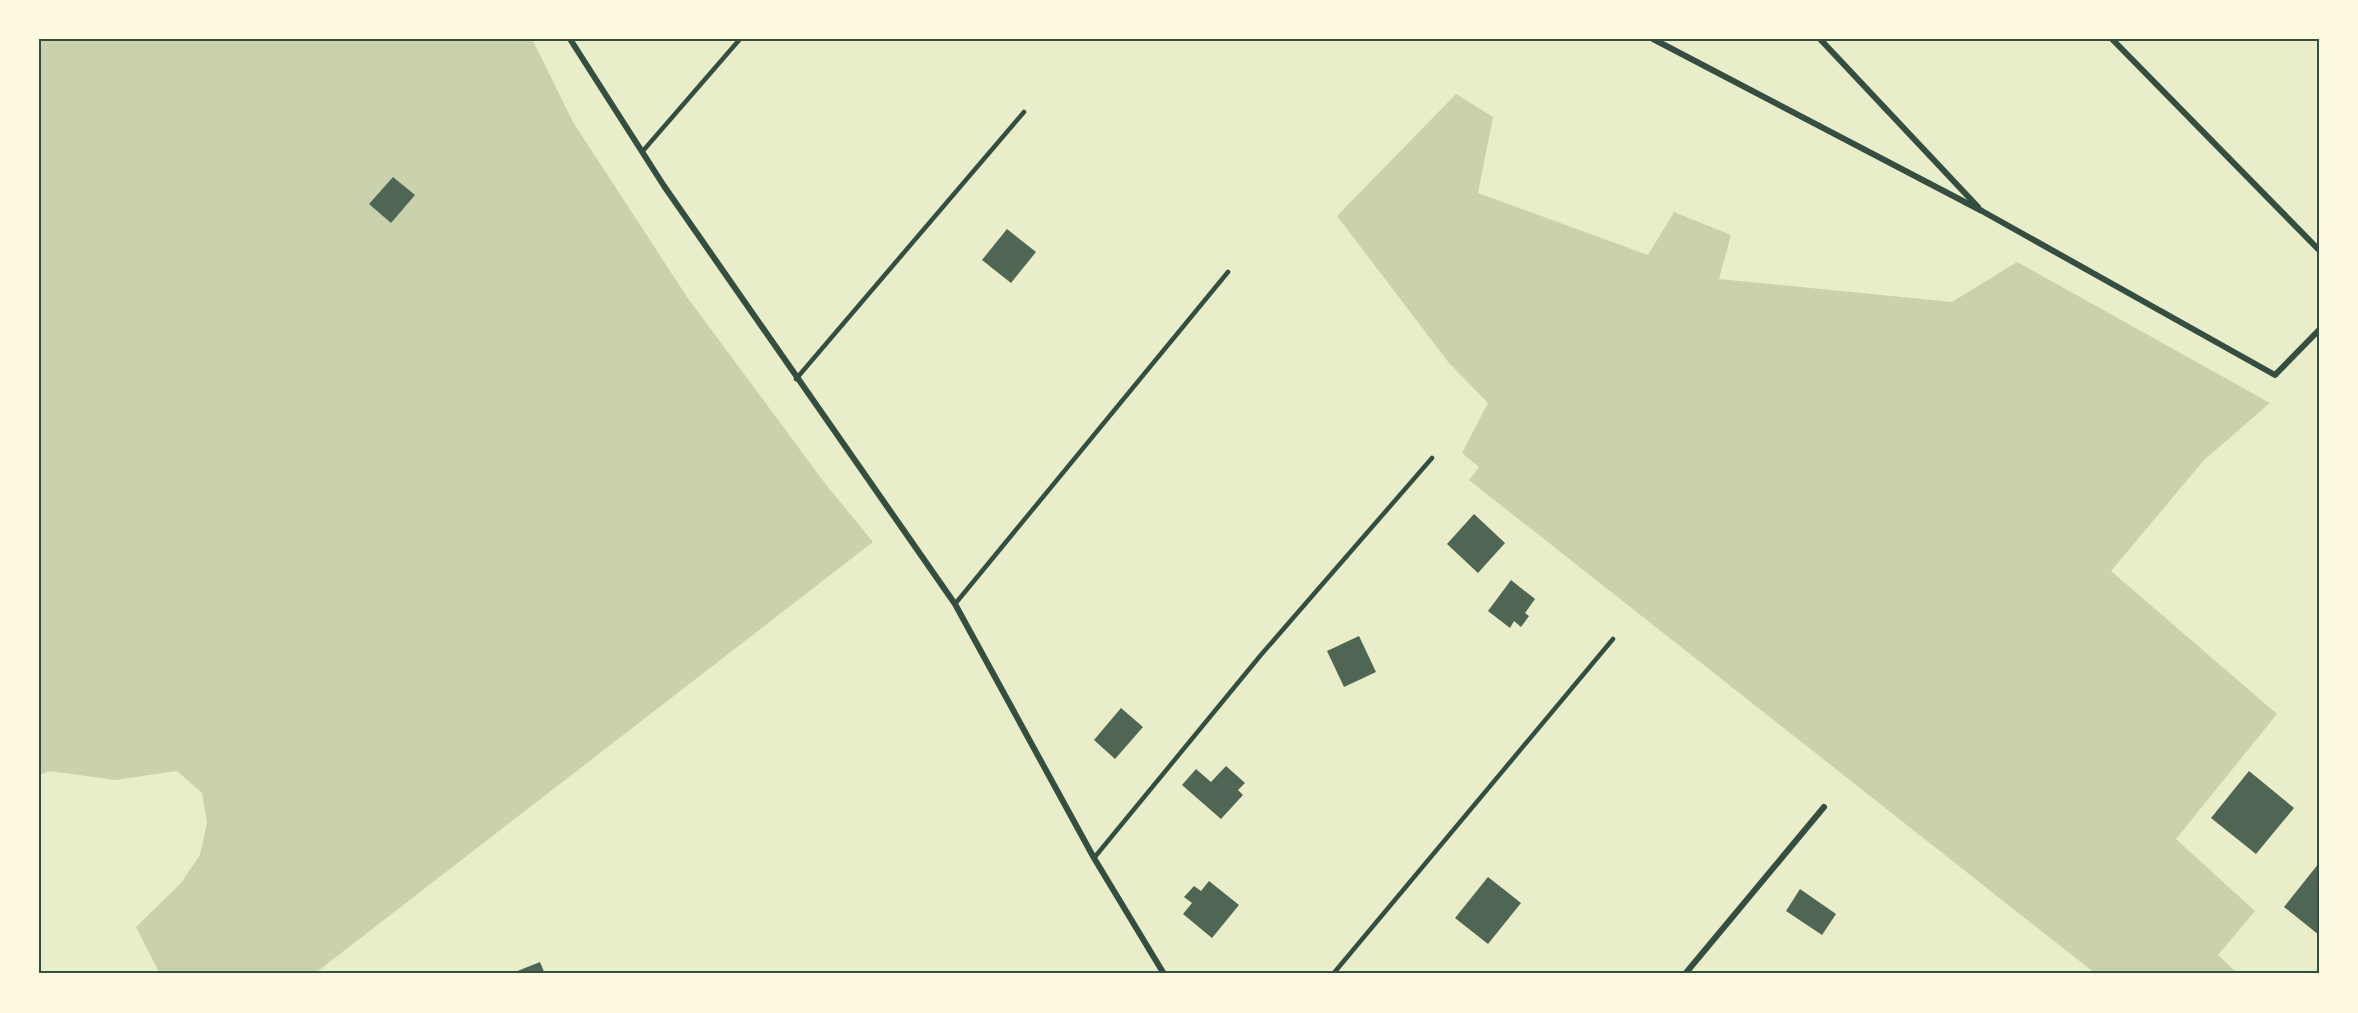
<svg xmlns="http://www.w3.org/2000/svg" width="2358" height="1013" font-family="Commissioner,sans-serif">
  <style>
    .green { fill: #cad2ad }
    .building { fill: #4f6655 }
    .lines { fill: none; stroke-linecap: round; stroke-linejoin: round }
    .service { stroke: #344e41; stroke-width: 4.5 }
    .minor { stroke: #344e41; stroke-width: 6 }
    .neatline { fill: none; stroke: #344e41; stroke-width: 2 }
  </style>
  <rect width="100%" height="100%" fill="#e9edc9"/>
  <g class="green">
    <path d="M39,39H532L573,122L687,297L827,486L873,542L314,974H160L136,927L181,883L200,855L207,823L202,793L177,771L115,780L50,771L39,775Z"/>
    <path d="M1456,94L1493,117L1478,193L1648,255L1674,212L1731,235L1719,279L1952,302L2017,262L2270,403L2204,460L2111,571L2277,714L2176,839L2255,911L2218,955L2238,974H2096L1469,480L1479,467L1462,453L1488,403L1449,363L1337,216Z"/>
  </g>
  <g class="building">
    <path d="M393,177L415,195L391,223L369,204Z"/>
    <path d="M1007,229L1036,252L1011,283L982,260Z"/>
    <path d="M1474,514L1505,543L1478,573L1447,544Z"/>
    <path d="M1511,580L1535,599L1525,613L1529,616L1521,627L1514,621L1510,628L1488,611Z"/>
    <path d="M1359,636L1376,672L1344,687L1327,651Z"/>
    <path d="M1121,708L1143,727L1115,759L1094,740Z"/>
    <path d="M1226,766L1245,783L1238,790L1243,795L1221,819L1182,785L1196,769L1211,782Z"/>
    <path d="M2249,771L2294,808L2256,854L2211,818Z"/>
    <path d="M2319,863V935L2284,907Z"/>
    <path d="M1488,877L1521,903L1488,944L1455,918Z"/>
    <path d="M1209,881L1239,905L1212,938L1183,914L1192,903L1184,897L1194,886L1201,891Z"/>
    <path d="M1800,889L1836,914L1822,935L1786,911Z"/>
    <path d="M540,962L545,974H510Z"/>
  </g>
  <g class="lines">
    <g class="service">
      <path d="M642,152L740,39"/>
      <path d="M796,379L1024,112"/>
      <path d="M955,604L1228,272"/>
      <path d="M1094,858L1260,656L1432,458"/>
      <path d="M1333,974L1613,639"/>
    </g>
    <g class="minor">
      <path d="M570,39L664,186L955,604L1094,858L1164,974"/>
      <path d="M1653,39L1982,211L2275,375L2319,330"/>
      <path d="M1820,39L1978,207"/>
      <path d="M2112,39L2319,250"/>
      <path d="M1685,974L1824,807"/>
    </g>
  </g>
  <rect width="2358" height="1013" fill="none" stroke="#fefae0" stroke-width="81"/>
  <rect x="40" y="40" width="2278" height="932" class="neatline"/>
</svg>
